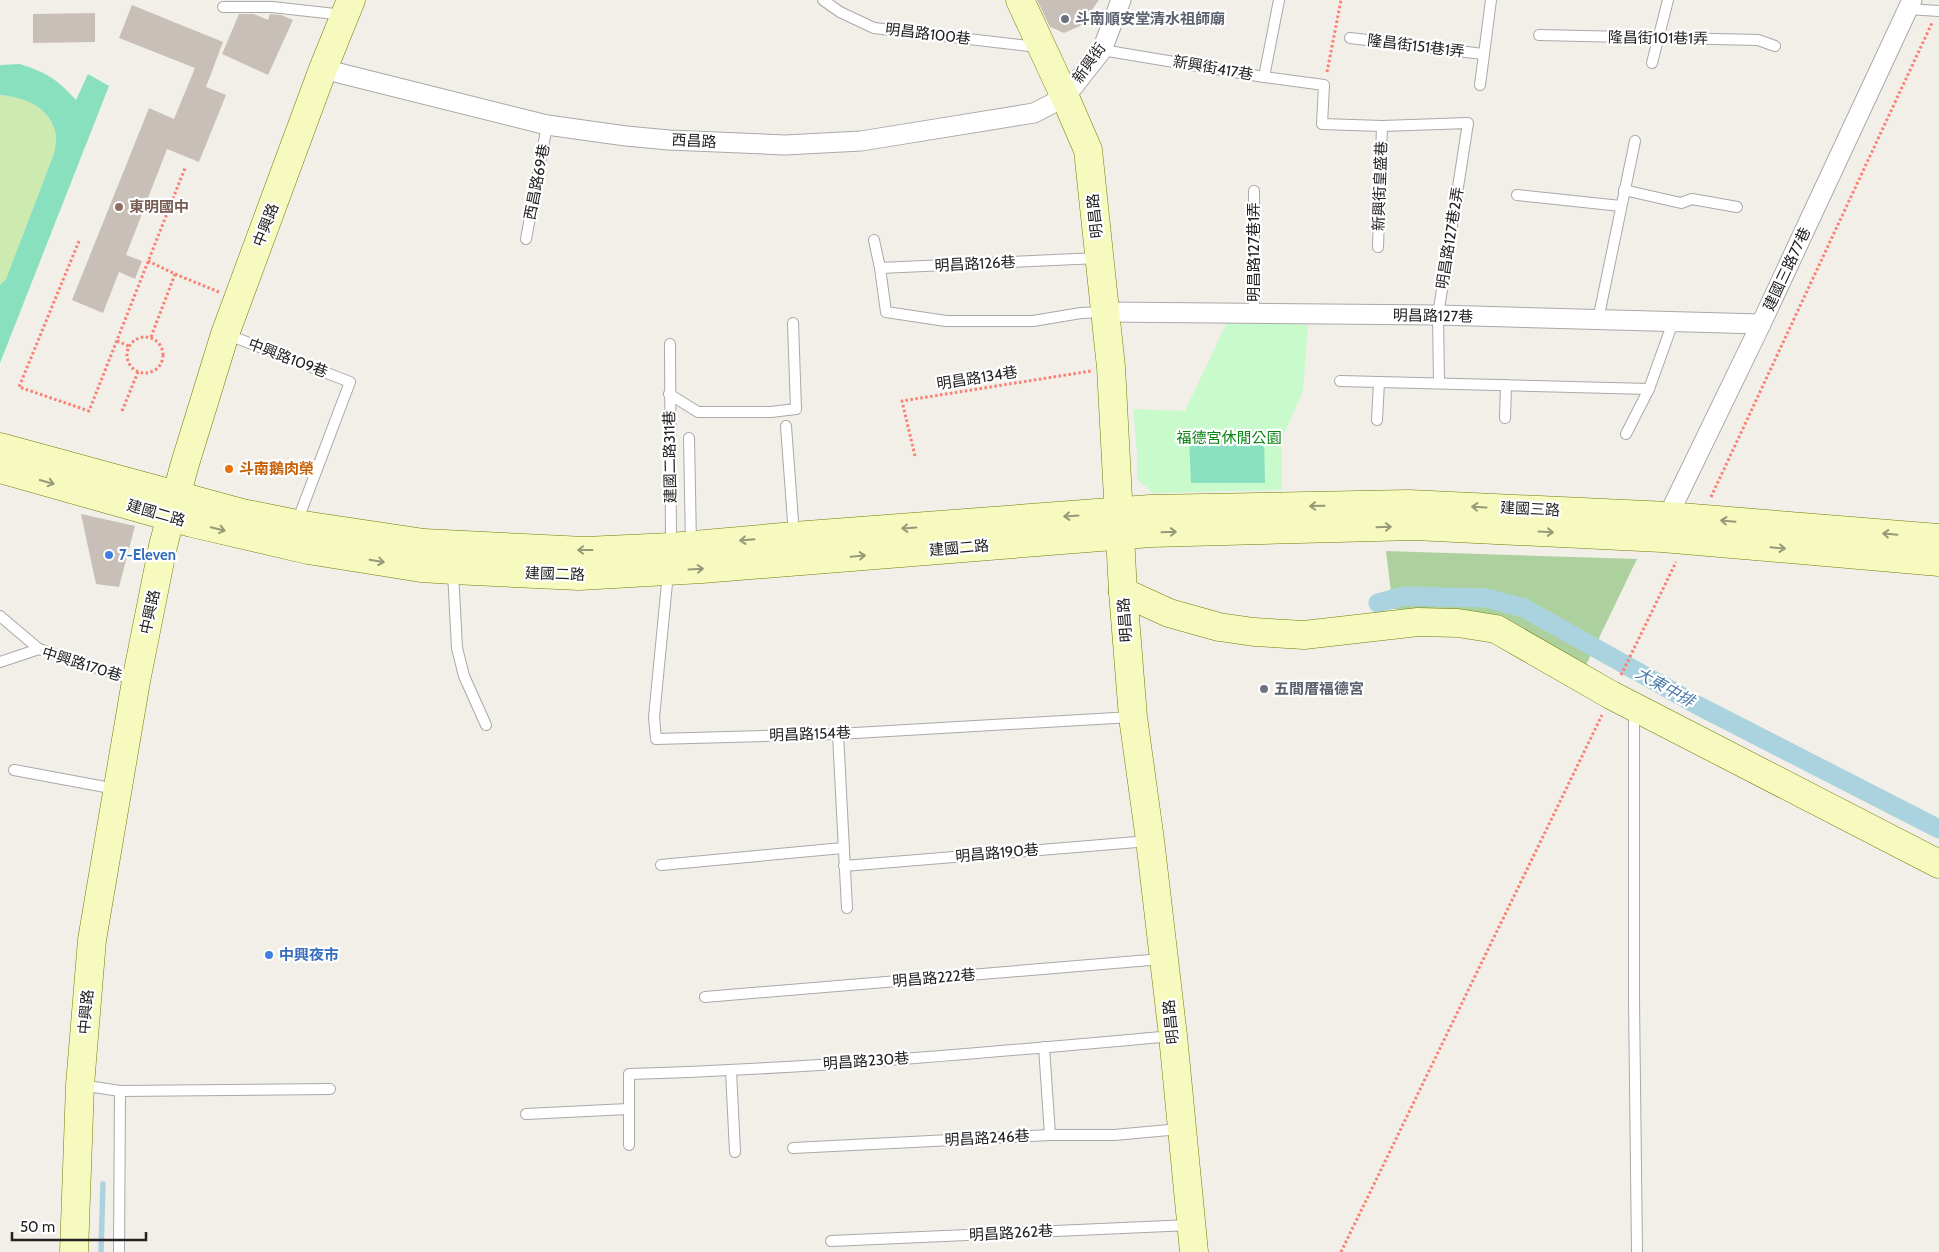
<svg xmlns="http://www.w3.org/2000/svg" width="1939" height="1252" font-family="Cabin,'Noto Sans TC',sans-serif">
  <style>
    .grass { fill: #cdebb0 }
    .forest { fill: #add19e }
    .park { fill: #c8facc }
    .pitch { fill: #88e0be }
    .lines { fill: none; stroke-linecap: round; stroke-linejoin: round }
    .stream { stroke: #aad3df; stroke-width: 5.5 }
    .canal { stroke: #aad3df; stroke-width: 19 }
    .building { fill: #c7bfb8 }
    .lane-casing { stroke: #a9a9a9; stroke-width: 12 }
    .street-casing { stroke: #a9a9a9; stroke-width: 21 }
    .secondary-casing { stroke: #707d05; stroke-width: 29 }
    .path { stroke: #fa8072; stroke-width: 3; stroke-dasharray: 2.5 2.5; stroke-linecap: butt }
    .lane { stroke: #fff; stroke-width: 10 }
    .street { stroke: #fff; stroke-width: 19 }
    .secondary { stroke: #f7fabf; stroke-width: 28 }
    .oneway { stroke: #979978 }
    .worship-dot { fill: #6b7280; stroke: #fff; stroke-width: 2 }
    .education-dot { fill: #8d6e63; stroke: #fff; stroke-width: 2 }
    .food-dot { fill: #e8710a; stroke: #fff; stroke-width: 2 }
    .shop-dot { fill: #3f7fe0; stroke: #fff; stroke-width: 2 }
    .labels { text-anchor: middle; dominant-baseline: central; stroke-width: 4.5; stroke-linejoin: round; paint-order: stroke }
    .worship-label { font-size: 15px; font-weight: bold; fill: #5b616d; stroke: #fff; text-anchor: start }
    .street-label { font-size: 15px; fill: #222; stroke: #fff }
    .education-label { font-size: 15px; font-weight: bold; fill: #785e54; stroke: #fff; text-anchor: start }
    .park-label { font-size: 15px; fill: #0c8416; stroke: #fff }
    .food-label { font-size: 15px; font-weight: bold; fill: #c56008; stroke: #fff; text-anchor: start }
    .shop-label { font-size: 15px; font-weight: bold; fill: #366cbe; stroke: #fff; text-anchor: start }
    .water-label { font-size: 16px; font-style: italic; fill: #4a7aab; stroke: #fff }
  </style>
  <rect width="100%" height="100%" fill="#f2efe9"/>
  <path class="grass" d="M0,95C24,97 48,106 55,131C57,137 55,145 55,151L6,279L0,285Z"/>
  <path class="forest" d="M1386,551L1637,559L1586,665L1492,617L1393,609Z"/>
  <path class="park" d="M1227,322L1308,325L1303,391L1282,438V490L1153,493L1137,479V453L1133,409L1185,411Z"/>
  <g class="pitch">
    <path d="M20,64C47,73 57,79 76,100L88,74L109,86L0,363V285L6,279L55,151C55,145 57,137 55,131C48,106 24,97 0,95V65Z"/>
    <path d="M1189,439H1264L1265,483H1191Z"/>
  </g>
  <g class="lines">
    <path class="stream" d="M101,1252L103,1184"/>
    <path class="canal" d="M1378,603L1404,596L1487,598L1524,608L1699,706L1939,829"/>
  </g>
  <g class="building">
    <path d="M1037,0H1099L1080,26L1064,33L1050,27Z"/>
    <path d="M132,5L223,42L206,87L226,95L199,162L167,149L126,255L142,261L135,279L119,272L103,313L72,300L149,108L174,119L195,68L119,38Z"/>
    <path d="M95,13V42L33,43V14Z"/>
    <path d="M239,14H254L268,20L270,14L281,15L293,20L268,75L222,54Z"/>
    <path d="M81,514L135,526L119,587L96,584Z"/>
  </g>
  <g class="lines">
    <defs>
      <g id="lane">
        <path d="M823,0L840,12L874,28L1038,47"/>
        <path d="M223,7H272L344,15"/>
        <path d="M1908,9L1939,11"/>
        <path d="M1539,35L1758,40L1775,46"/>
        <path d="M1350,38L1483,54"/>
        <path d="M1102,50L1264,77L1324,85L1322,124L1382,126L1468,123L1438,315L1439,383"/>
        <path d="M1652,63L1668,0"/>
        <path d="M1264,77L1279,0"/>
        <path d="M1480,85L1491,0"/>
        <path d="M1624,190L1681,203L1692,199L1737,207"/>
        <path d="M1254,191V313"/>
        <path d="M1517,195L1621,206"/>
        <path d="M526,239L547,125"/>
        <path d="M874,240L880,268L1098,258"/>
        <path d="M1378,247L1382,126"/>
        <path d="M880,268L886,312L946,321H1033L1081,313L1105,312"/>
        <path d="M1598,320L1635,141"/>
        <path d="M226,334L350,382L297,522"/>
        <path d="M670,344L671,546"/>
        <path d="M1340,381L1649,389"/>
        <path d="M669,394L698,412H771L796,409L793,323"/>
        <path d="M1505,418L1506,385"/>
        <path d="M1377,420L1379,382"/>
        <path d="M786,426L794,535"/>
        <path d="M1626,434L1649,389L1673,322"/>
        <path d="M689,438L691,544"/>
        <path d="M453,572L457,648L464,676L486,725"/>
        <path d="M668,573L654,717L656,739L838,734L1132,717"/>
        <path d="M0,616L39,649"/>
        <path d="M0,662L39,649L134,680"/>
        <path d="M1634,710V999L1637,1252"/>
        <path d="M838,734L847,908"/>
        <path d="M14,770L116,789"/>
        <path d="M661,865L843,848"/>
        <path d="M844,866L1149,841"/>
        <path d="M705,997L1162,959"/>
        <path d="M1044,1047L1050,1135"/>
        <path d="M731,1071L735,1152"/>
        <path d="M81,1085L120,1091L119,1252"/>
        <path d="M120,1091L330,1089"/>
        <path d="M526,1114L628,1109"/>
        <path d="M629,1145V1074C811,1069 992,1052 1173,1036"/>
        <path d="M793,1148L1050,1135H1114L1180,1129"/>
        <path d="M831,1241L1190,1225"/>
      </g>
      <g id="street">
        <path d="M323,69L547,125L626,136L669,140L785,145L861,141L1034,113L1065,97L1102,50L1121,0"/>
        <path d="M1105,312L1438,315L1761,324"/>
        <path d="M1665,527L1668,516L1761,324L1912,0"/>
      </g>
      <g id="secondary">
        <path d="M1020,0L1065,97L1088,150L1111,367L1123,592L1133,717L1150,840L1173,1036L1194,1252"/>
        <path d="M0,447L242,513L297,524L424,543L585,551L671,547L794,536L1150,509L1409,504L1668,516L1939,538"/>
        <path d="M0,469L192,523L308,550L421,568L453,570L579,576L702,569L1151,533L1415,526L1662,538L1939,562"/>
        <path d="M1123,592L1169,613L1219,627L1254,632L1304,635L1418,622L1458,623L1496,629L1611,695L1939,864"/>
        <path d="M74,1252L80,1085L92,940L136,681L163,546L184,467L225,334L323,69L351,0"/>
      </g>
    </defs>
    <use href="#lane" class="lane-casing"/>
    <use href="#street" class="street-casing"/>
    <use href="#secondary" class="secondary-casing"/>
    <g class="path">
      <path d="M1327,72L1341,0"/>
      <path d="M79,241L19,387L89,411L185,168"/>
      <path d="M148,261L175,274L219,292"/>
      <circle cx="145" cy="355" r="18"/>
      <path d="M151,337L175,274"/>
      <path d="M117,341L129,346"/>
      <path d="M122,411L138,372"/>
      <path d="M915,456L902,401L1091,371"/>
      <path d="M1711,497L1932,23"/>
      <path d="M1621,675L1676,562"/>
      <path d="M1341,1252L1602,715"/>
    </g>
    <use href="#lane" class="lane"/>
    <use href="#street" class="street"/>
    <use href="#secondary" class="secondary"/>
  </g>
  <defs><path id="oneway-shaft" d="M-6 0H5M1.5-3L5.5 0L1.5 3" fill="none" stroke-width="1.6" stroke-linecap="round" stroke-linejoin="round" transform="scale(1.25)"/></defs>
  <g class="oneway">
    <use href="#oneway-shaft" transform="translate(47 482) rotate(16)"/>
    <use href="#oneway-shaft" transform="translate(1317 506) rotate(179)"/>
    <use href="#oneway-shaft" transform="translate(1479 507) rotate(-177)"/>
    <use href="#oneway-shaft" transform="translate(1071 516) rotate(176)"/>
    <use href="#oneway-shaft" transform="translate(1728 521) rotate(-175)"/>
    <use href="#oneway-shaft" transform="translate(1384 527) rotate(-2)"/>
    <use href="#oneway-shaft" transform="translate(909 528) rotate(176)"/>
    <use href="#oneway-shaft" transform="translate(218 529) rotate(13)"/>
    <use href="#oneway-shaft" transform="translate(1169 532) rotate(-2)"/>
    <use href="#oneway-shaft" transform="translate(1546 532) rotate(3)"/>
    <use href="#oneway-shaft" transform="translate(1890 534) rotate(-175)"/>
    <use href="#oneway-shaft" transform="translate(747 540) rotate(175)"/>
    <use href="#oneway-shaft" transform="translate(1778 548) rotate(5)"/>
    <use href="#oneway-shaft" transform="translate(585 550) rotate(-180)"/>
    <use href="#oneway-shaft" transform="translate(858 556) rotate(-5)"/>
    <use href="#oneway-shaft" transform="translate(377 561) rotate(9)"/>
    <use href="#oneway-shaft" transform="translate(696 569) rotate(-3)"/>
  </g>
  <g class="worship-dot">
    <circle cx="1065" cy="19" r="5"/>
    <circle cx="1264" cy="689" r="5"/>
  </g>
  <circle class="education-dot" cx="119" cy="207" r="5"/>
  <circle class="food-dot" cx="229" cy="469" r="5"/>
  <g class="shop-dot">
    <circle cx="109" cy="555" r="5"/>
    <circle cx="269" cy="955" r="5"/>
  </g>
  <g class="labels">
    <g class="worship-label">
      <text x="1075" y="19">斗南順安堂清水祖師廟</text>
      <text x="1274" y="689">五間厝福德宮</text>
    </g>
    <g class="street-label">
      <text transform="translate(928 34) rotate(7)">明昌路100巷</text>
      <text transform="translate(1658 38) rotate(1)">隆昌街101巷1弄</text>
      <text transform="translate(1416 46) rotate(7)">隆昌街151巷1弄</text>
      <text transform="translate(1089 63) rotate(-55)">新興街</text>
      <text transform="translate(1213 68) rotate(10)">新興街417巷</text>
      <text transform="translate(694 141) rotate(3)">西昌路</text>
      <text transform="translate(537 182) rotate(-79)">西昌路69巷</text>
      <text transform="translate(1380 186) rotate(-88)">新興街皇盛巷</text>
      <text transform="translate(1095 216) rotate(-96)">明昌路</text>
      <text transform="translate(266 225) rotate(-69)">中興路</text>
      <text transform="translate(1450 238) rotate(-81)">明昌路127巷2弄</text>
      <text transform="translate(1254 252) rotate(-90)">明昌路127巷1弄</text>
      <text transform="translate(975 264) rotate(-3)">明昌路126巷</text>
      <text transform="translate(1787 269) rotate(-65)">建國三路77巷</text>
      <text transform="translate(1433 316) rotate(1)">明昌路127巷</text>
      <text transform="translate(288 358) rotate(21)">中興路109巷</text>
      <text transform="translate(977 378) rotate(-9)">明昌路134巷</text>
      <text transform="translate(670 457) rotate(-91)">建國二路311巷</text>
      <text transform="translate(1530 509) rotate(3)">建國三路</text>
      <text transform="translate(156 513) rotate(16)">建國二路</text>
      <text transform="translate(959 548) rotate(-5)">建國二路</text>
      <text transform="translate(555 574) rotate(2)">建國二路</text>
      <text transform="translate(150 612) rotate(-78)">中興路</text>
      <text transform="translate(1125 620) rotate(-94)">明昌路</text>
      <text transform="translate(82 664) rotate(17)">中興路170巷</text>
      <text transform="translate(810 734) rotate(-2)">明昌路154巷</text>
      <text transform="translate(997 853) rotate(-5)">明昌路190巷</text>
      <text transform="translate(934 978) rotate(-5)">明昌路222巷</text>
      <text transform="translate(86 1012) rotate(-85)">中興路</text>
      <text transform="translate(1171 1022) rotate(-96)">明昌路</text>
      <text transform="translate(866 1061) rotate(-4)">明昌路230巷</text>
      <text transform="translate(987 1138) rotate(-3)">明昌路246巷</text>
      <text transform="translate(1011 1233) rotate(-3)">明昌路262巷</text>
    </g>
    <g class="education-label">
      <text x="129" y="207">東明國中</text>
    </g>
    <g class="park-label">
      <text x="1229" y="438">福德宮休閒公園</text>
    </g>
    <g class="food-label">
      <text x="239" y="469">斗南鵝肉榮</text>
    </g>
    <g class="shop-label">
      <text x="119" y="555">7-Eleven</text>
      <text x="279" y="955">中興夜市</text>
    </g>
    <g class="water-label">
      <text transform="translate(1665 687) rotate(29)">大東中排</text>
    </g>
  </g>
  <path d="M12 1232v8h134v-8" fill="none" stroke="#222222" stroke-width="2.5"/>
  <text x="20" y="1232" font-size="15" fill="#222222" stroke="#ffffff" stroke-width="4" paint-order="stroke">50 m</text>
</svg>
